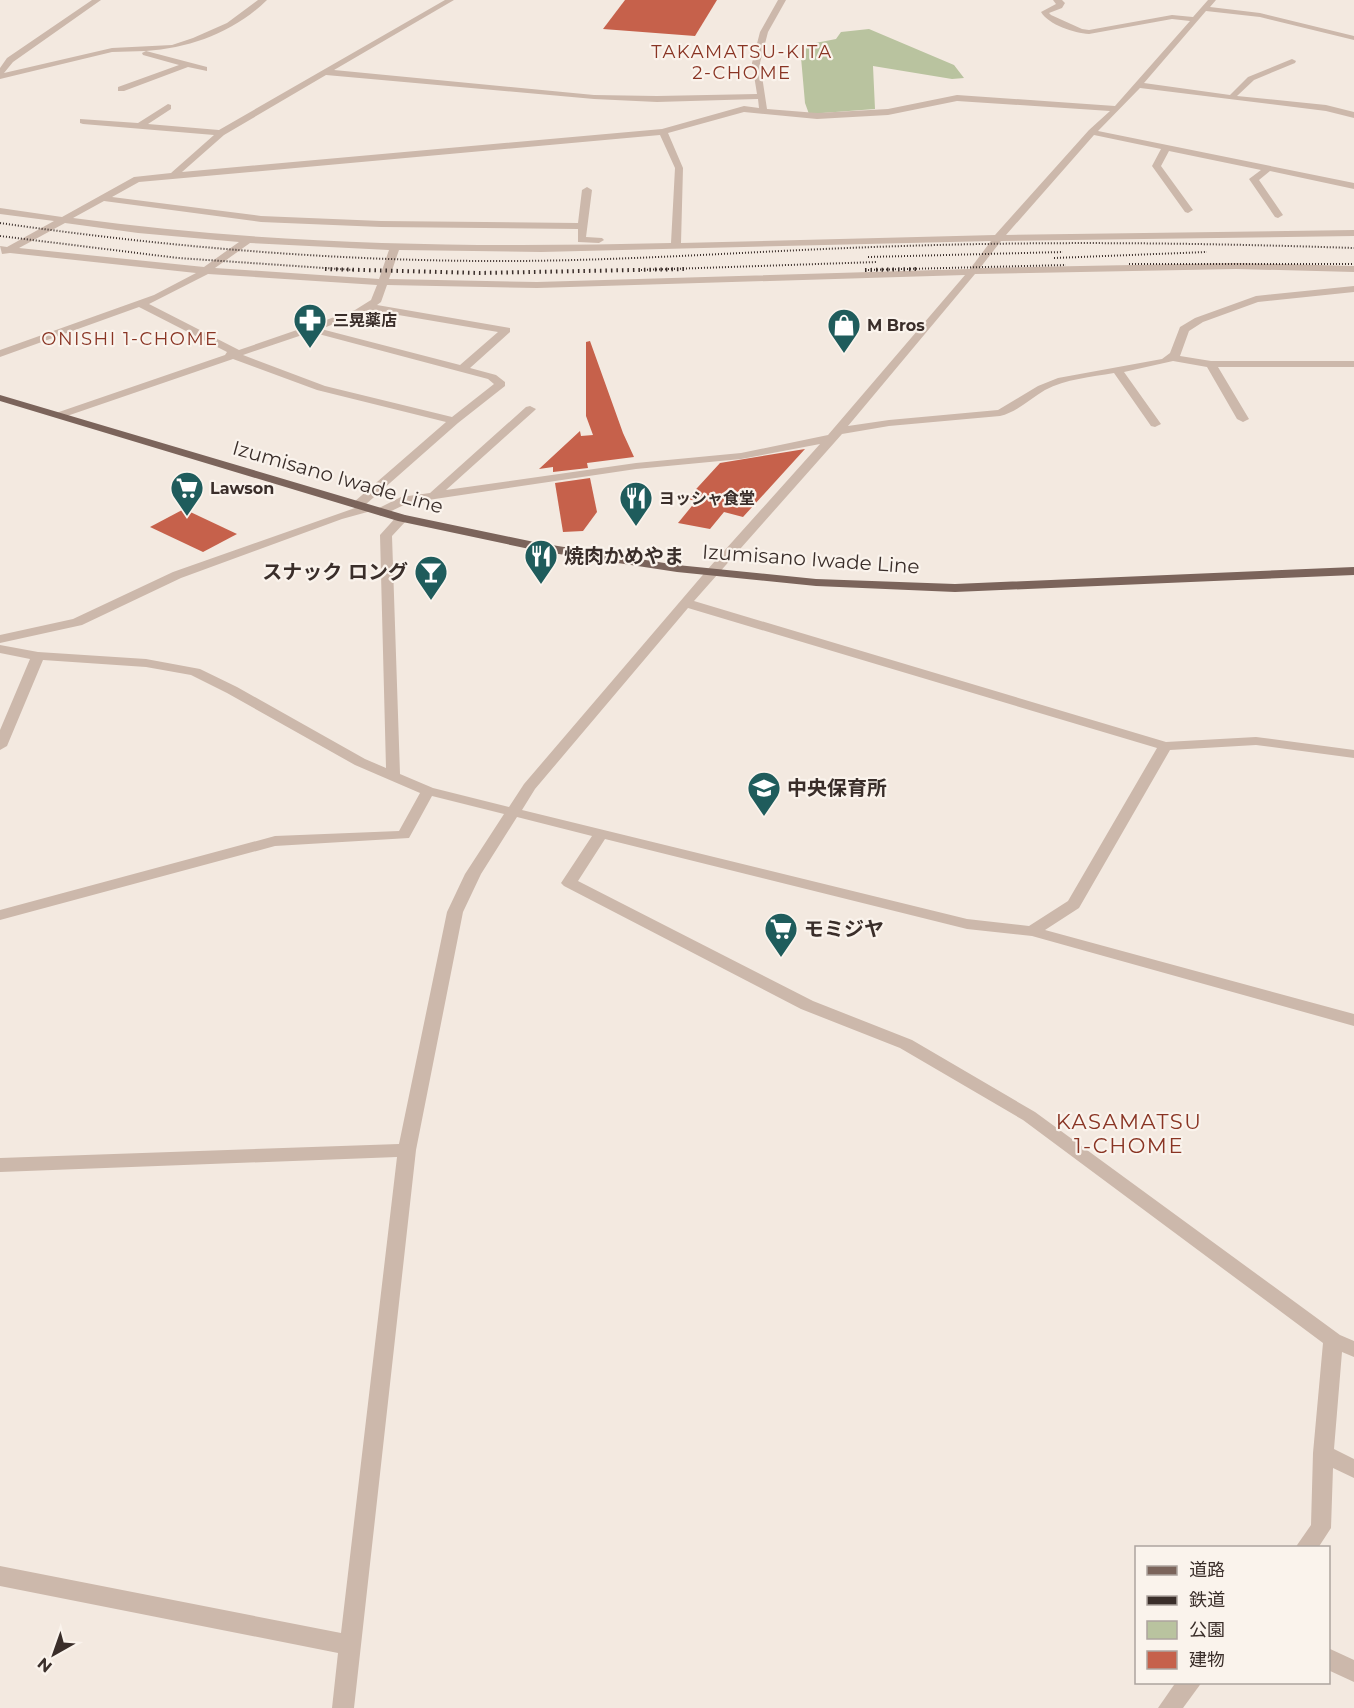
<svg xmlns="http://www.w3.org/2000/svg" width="1354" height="1708" font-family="Montserrat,'Noto Sans JP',sans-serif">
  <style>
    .green { fill: #b9c39f }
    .building { fill: #c6614b }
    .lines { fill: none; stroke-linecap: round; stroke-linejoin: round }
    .minor { fill: #ccb8ab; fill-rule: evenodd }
    .major { fill: #7b645b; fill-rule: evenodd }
    .rail-far1 { stroke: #3a2e2a; stroke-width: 2; stroke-dasharray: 1 2; stroke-linecap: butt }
    .rail { stroke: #3a2e2a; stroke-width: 4; stroke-dasharray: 1.5 4; stroke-linecap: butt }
    .labels { text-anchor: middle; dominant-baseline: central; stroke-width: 4.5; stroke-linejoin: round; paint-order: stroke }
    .far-poi-label { font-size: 16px; font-weight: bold; fill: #3a2e2a; stroke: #faf3ec; text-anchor: start }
    .far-neighbourhood-label { font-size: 18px; letter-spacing: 1.5px; fill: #893423; stroke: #faf3ec }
    .street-label { font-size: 20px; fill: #3a2e2a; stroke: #faf3ec }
    .poi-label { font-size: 20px; font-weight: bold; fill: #3a2e2a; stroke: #faf3ec; text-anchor: start }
    .neighbourhood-label { font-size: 21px; letter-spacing: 1.5px; fill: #893423; stroke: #faf3ec }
  </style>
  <rect width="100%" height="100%" fill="#f3e9e0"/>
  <path class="green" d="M869,29L954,65L964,78L952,79L873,66L875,109L809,114L805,103L800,46L836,39L841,32Z"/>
  <g class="building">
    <path d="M625,0H717L695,36L603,29Z"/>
    <path d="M590,341L623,433L634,457L587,463L588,468L553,472V467L539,469L580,431L581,436L593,435L586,416V342Z"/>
    <path d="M805,449L743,517L724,512L710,529L678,523L696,501L687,499L720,463Z"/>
    <path d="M590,478L597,512L583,531L563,532L555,483Z"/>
    <path d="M184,509L237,534L203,552L150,527Z"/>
  </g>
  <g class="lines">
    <g class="minor">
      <path d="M92,0H101L13,62L4,73L112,48L172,45L193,38L227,23L258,0H267C234,32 191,48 146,51L207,67V71L188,67L124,91H118V87L179,65L143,55L142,53L146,51L112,52L0,79V68L7,58Z"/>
      <path d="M445,0H454L334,70L594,95L657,96L757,94L752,63L760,32L778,0H786L768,32L760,63L767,109L817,113L888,109L957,95L1115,106L1190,21L1172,19L1089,34C1074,33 1049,25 1041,12L1056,4L1053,0H1062L1065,3L1062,8L1049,13L1051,15L1082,29L1089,30L1172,15L1193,17L1208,0H1216L1210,7L1260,13L1354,36V40L1260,17L1206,11L1144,83L1230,95L1248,77L1292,59L1296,61L1295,63L1254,80L1237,96L1326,105L1354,112V118L1326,111L1140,88L1098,131L1354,183V189L1270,171L1259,180L1283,215L1278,218L1275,217L1249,179L1261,170L1169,151L1161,166L1193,210L1188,213L1185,212L1152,166L1161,149L1094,135L1006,235L1354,230V236L1001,241L980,268L1236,263L1354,266V272L1236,269L975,274L848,426L889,420L998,410L1038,386L1058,378L1162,359L1170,353L1180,327L1195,318L1256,296L1354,286V292L1258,302L1203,322L1189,331L1180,356L1211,361H1354V367H1218L1249,419L1243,422L1237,419L1207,367L1173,361L1124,372L1161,424L1155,427L1151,426L1114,373C1091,377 1066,379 1045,390C1030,399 1017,412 1000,416L889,426L842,434L694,601L1166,742L1256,737L1354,750V758L1256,745L1170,750L1079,908L1045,930L1354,1014V1026L1032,936L967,929L605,839L578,881L813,1001L912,1040L1035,1112L1340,1335L1354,1341V1357L1342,1352L1334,1449L1354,1459V1478L1333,1468L1331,1528L1318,1548H1295L1311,1525L1313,1453L1323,1343L1023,1120L900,1048L801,1009L564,886L561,883L592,836L517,817L481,874L463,912L416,1150L354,1708H332L338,1653L0,1586V1566L341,1633L397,1157L0,1172V1158L399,1144L447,912L465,874L504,814L432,796L409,838L275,846L0,920V910L275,836L399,831L420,793L355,765L227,693L191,675L146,667L43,660L7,746L0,750V730L30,659L0,653V645L38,652L146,659L200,669L237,687L365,759L386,768L380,535L398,515H406V521L392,536L400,774L433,788L509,807L524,784L707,570L820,444L741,459L636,469L408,503L381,516L375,512L377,509L401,497L430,493L526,407L530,406L536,409L534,411L446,490L636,463L741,453L828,435L965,275L537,288L387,285L381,302L377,305L510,328V332L470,368L496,375L505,382V386L458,423L365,505H371V511L342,519L181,578L82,625L0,643V635L73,619L173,572L355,508L352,505L354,502L446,422L317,390L233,359L64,417H56V413L225,355L227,352L139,307L0,357V350L154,295L196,273L10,253L2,254L0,246L7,247L54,221L0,214V208L62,217L134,177L171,173L214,135L83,124L80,123V119L138,123L168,104L171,105V109L148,124L219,130ZM326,75L594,99L657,102L758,99L759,108L744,106L662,129L182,172L224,135ZM957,101L1110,111L1089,130L995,235L681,243L683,168L668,133L744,112L817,119L888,115ZM660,135L675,168L671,243C471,248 271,245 73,218L104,201L261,222L381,227L578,229V242L599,243L604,240L602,238L586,237L592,190L587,187L582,190L578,223L381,221L261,216L112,197L139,182ZM65,223L138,233L239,242L204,267L19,248ZM991,241L970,269L537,282L389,279L399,250L541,252ZM250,243L389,250L379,279L215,268ZM208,274L377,285L371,300L355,310L239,350L149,304ZM369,310L498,332L460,365L321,329ZM311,332L488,379L494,384L452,417L325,386L243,355ZM688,608L1157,748L1068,901L1029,926L967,919L522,810L535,789Z"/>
      <path d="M1328,1648L1354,1660V1682L1328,1670Z"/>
      <path d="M1176,1682H1202L1183,1708H1158Z"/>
    </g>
    <path class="major" d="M0,395L405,515L539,543L677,565L816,579L955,584L1354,567V575L955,592L816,586L677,572L539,551L398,521L0,401Z"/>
    <g class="rail-far1">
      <path d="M0,223C160,246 321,260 482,261C623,262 763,250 904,246C1054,241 1204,243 1354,248"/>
      <path d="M0,236L178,258L354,270"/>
      <path d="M868,257L1063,252"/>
      <path d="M1054,258L1207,252"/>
      <path d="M1129,264H1354"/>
      <path d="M641,270L877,262"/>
      <path d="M865,270L1066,265"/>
    </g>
    <g class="rail">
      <path d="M325,269L479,273L687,269"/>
      <path d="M865,270L918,269"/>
    </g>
  </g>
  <defs>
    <symbol id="pharmacy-pin" viewBox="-11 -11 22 30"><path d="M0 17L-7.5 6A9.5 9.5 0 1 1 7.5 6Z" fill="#1f5c5c" stroke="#faf3ec"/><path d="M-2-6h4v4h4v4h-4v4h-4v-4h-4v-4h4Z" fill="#fff"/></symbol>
    <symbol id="shop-pin" viewBox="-11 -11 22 30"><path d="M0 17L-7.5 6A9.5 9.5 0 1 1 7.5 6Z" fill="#1f5c5c" stroke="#faf3ec"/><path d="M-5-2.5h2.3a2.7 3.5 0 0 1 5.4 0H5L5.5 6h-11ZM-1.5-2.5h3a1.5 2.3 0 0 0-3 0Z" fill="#fff"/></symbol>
    <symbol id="supermarket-pin" viewBox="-11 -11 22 30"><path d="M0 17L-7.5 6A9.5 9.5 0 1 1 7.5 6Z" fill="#1f5c5c" stroke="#faf3ec"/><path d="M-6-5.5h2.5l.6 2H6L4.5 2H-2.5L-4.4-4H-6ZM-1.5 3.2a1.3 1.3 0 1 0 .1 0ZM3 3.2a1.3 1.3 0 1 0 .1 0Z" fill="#fff"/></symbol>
    <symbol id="restaurant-pin" viewBox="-11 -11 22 30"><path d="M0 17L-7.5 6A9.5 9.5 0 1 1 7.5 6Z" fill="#1f5c5c" stroke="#faf3ec"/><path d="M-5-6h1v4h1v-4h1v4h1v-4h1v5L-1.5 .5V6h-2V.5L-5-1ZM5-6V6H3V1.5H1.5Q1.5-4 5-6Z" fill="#fff"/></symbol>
    <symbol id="bar-pin" viewBox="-11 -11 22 30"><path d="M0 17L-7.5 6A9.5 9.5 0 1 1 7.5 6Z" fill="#1f5c5c" stroke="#faf3ec"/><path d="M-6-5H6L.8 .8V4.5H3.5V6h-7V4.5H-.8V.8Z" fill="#fff"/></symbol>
    <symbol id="school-pin" viewBox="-11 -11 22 30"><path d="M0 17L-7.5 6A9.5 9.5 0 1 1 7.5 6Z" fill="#1f5c5c" stroke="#faf3ec"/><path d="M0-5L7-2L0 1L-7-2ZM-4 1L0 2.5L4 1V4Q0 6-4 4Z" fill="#fff"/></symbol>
  </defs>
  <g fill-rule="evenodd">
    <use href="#pharmacy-pin" x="291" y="301" width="38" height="52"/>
    <use href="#shop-pin" x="825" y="306" width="38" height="52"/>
    <use href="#supermarket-pin" x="168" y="469" width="38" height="52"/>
    <use href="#restaurant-pin" x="617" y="479" width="38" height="52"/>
    <use href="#restaurant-pin" x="522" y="537" width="38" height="52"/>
    <use href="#bar-pin" x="412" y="553" width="38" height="52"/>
    <use href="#school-pin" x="745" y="769" width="38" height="52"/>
    <use href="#supermarket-pin" x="762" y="910" width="38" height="52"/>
  </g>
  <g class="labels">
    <g class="far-poi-label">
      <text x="333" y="320">三晃薬店</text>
      <text x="867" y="325">M Bros</text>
      <text x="210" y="488">Lawson</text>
      <text x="659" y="498">ヨッシャ食堂</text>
    </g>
    <g class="far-neighbourhood-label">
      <text x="742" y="52">TAKAMATSU-KITA<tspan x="742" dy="21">2-CHOME</tspan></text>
      <text x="130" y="339">ONISHI 1-CHOME</text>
    </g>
    <g class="street-label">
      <text transform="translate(338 477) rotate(16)">Izumisano Iwade Line</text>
      <text transform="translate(811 559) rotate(4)">Izumisano Iwade Line</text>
    </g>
    <g class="poi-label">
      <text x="564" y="556">焼肉かめやま</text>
      <text x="408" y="572" text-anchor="end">スナック ロング</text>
      <text x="787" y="788">中央保育所</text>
      <text x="804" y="929">モミジヤ</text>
    </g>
    <g class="neighbourhood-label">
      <text x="1129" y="1121">KASAMATSU<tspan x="1129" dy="24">1-CHOME</tspan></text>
    </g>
  </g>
  <rect x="1135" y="1546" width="195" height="138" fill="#faf3ec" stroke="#ada49e" stroke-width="1.5"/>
  <rect x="1147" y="1566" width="30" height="9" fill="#7b645b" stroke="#ada49e" stroke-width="1.5"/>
  <text x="1189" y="1576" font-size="18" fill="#3a2e2a">道路</text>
  <rect x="1147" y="1596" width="30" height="9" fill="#3a2e2a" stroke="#ada49e" stroke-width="1.5"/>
  <text x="1189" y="1606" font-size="18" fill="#3a2e2a">鉄道</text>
  <rect x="1147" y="1621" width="30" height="18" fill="#b9c39f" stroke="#ada49e" stroke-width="1.5"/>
  <text x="1189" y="1636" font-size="18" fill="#3a2e2a">公園</text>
  <rect x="1147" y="1651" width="30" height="18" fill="#c6614b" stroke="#ada49e" stroke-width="1.5"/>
  <text x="1189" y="1666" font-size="18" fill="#3a2e2a">建物</text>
  <g transform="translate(54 1654) rotate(220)" stroke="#faf3ec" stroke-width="4.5" paint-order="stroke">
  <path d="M0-4.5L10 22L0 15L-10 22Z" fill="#3a2e2a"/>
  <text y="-9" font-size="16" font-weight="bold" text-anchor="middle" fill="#3a2e2a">N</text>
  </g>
</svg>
